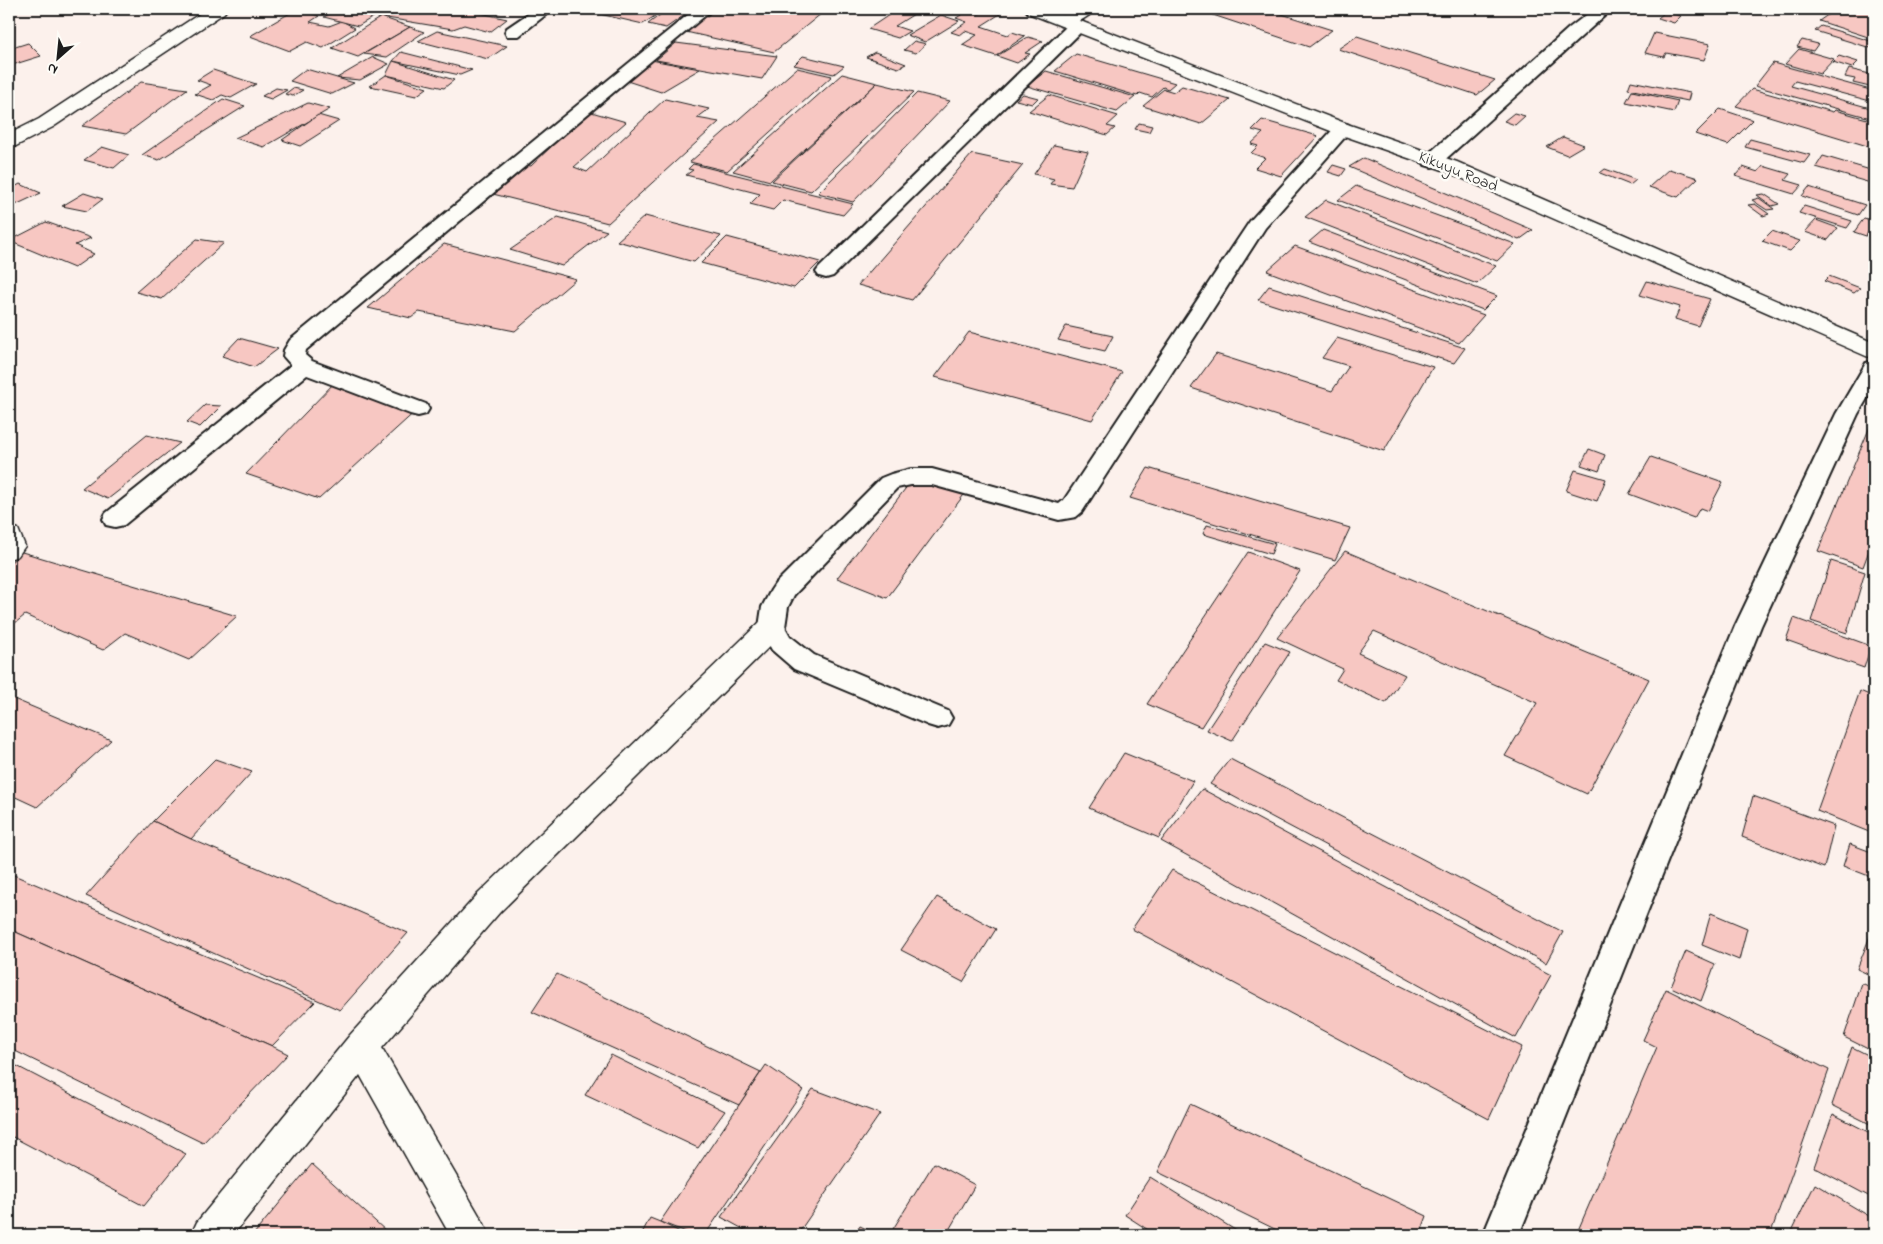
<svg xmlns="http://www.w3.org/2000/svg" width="1883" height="1244" font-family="'Indie Flower',sans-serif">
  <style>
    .building { fill: #f7c7c2; stroke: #1c1c1c }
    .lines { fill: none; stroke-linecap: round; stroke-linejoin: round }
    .service-casing { stroke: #1c1c1c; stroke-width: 4 }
    .minor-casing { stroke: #1c1c1c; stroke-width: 3 }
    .secondary-casing { stroke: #1c1c1c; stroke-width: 3 }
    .service { fill: #fdfcf7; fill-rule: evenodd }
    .minor { fill: #fdfcf7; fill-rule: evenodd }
    .secondary { fill: #fdfcf7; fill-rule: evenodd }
    .labels { text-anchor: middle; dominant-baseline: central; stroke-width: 5; stroke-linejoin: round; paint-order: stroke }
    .far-street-label { font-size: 16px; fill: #1c1c1c; stroke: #fdfcf7 }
  </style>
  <rect width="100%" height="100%" fill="#fcf1ec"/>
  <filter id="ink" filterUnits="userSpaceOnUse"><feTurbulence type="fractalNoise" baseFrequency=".02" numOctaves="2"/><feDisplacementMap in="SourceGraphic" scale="10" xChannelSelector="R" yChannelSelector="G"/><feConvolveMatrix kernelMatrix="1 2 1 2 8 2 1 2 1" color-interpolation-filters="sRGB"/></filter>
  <g filter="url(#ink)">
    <g class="building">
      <path d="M297,9L319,16L310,22L329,26L342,21L355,28L323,48L307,42L290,51L250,36Z"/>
      <path d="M337,9H387L358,26L324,17Z"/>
      <path d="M395,9H463L507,19L490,32L464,25L453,29L381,17Z"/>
      <path d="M480,9H506L498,13Z"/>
      <path d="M584,9H665L643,24L582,10Z"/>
      <path d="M668,9H693L666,28L648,24Z"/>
      <path d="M716,9H827L774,52L686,32Z"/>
      <path d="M869,9H922L895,26L910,31L898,38L868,29L889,15Z"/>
      <path d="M987,9L1000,14L981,26L1008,35L1012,32L1025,36L996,56L962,45L977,35L965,31L960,35L951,32L967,22L956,18L968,11L979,14Z"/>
      <path d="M1210,9H1266L1332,30L1309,47L1204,12Z"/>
      <path d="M1410,9H1433L1423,14Z"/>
      <path d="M1836,9H1874V32L1868,37L1819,21Z"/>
      <path d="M1665,12L1681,16L1674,23L1658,18Z"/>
      <path d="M941,15L959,21L925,42L907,35Z"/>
      <path d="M381,17L410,27L358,57L332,48Z"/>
      <path d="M1821,26L1874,42V49L1815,31Z"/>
      <path d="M410,27L424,32L387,57L364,54Z"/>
      <path d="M437,31L507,46L488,59L418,41Z"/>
      <path d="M1654,33L1710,44L1704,60L1666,53L1664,57L1645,53Z"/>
      <path d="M1357,36L1495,80L1477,95L1338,49Z"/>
      <path d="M1028,37L1043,41L1025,53L1030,54L1017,63L997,56Z"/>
      <path d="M1802,40L1818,44L1813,51L1797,47Z"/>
      <path d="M914,41L926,44L916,53L904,50Z"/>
      <path d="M28,43L41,56L9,66V49Z"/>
      <path d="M676,43L777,56L762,79L656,60Z"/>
      <path d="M1799,49L1834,59L1820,74L1785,64Z"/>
      <path d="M401,52L472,70L460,75L393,61Z"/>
      <path d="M875,52L906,64L898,68L866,57Z"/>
      <path d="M1076,54L1175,83L1168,89L1163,87L1152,97L1140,93L1137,96L1055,71Z"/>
      <path d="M803,56L844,66L834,74L794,65Z"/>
      <path d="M1839,56L1858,62L1852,68L1833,62Z"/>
      <path d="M373,57L389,64L360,80L337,78Z"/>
      <path d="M651,60L700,69L661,92L627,81Z"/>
      <path d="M393,61L454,80L444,88L386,75Z"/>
      <path d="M1773,63L1874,91V102L1795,81L1791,86L1874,109V119L1755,86Z"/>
      <path d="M797,68L832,76L727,171L690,162Z"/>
      <path d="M306,69L337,78L354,83L332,94L290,81Z"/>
      <path d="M1849,69L1874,75V88L1853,83L1855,79L1845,77Z"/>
      <path d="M213,70L256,84L231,98L222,95L213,100L195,94L211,85L197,80Z"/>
      <path d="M1046,71L1135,97L1117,112L1027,86Z"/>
      <path d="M842,74L877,83L770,181L733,171Z"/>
      <path d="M386,75L427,88L416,96L370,86Z"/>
      <path d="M1631,81L1690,93L1688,101L1628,89Z"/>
      <path d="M141,82L187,89L126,134L82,126Z"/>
      <path d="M877,83L914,92L811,191L772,181Z"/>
      <path d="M1182,86L1230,100L1201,124L1143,106L1164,89L1174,92Z"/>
      <path d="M276,88L287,90L271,99L262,96Z"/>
      <path d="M293,88L303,90L293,96L285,94Z"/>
      <path d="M1752,89L1833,112L1835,110L1874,121V148L1736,106Z"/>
      <path d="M1632,91L1678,101L1674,112L1626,102Z"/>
      <path d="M917,93L950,101L853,202L818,193Z"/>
      <path d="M1023,94L1038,98L1032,104L1016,100Z"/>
      <path d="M1049,95L1118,116L1107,126L1115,128L1107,135L1029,111Z"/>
      <path d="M223,99L245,106L159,160L142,155Z"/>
      <path d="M665,99L709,109L697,118L719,122L608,223L489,193L516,164L531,166L588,111L626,122L574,167L587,172Z"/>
      <path d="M308,103L330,109L264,147L235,138Z"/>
      <path d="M1720,109L1753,120L1728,145L1695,134Z"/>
      <path d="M1514,113L1525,116L1515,125L1504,121Z"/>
      <path d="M318,115L339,121L300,146L282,140Z"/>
      <path d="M1262,120L1318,136L1281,176L1255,168L1265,158L1251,153L1258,146L1251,144L1263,133L1252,130Z"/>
      <path d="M1139,123L1152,126L1149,132L1135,129Z"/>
      <path d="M1563,137L1584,145L1567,155L1547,147Z"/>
      <path d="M1750,139L1810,155L1804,163L1745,147Z"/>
      <path d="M1054,145L1088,152L1072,187L1050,184L1054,179L1034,174Z"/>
      <path d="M102,147L129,155L114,168L84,160Z"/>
      <path d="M972,154L1023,165L912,300L858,285Z"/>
      <path d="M1823,156L1874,171V184L1816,167Z"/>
      <path d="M1364,158L1533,230L1519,240L1349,167Z"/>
      <path d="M693,164L853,204L843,215L783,200L773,210L750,204L760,194L686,175L693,170L688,169Z"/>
      <path d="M1333,165L1346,169L1341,176L1328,172Z"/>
      <path d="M1763,166L1790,174L1785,180L1802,185L1794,194L1735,176L1743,167L1758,172Z"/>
      <path d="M1605,169L1636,180L1630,185L1600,173Z"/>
      <path d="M1669,169L1698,178L1678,197L1649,187Z"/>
      <path d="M20,184L41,193L9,208V190Z"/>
      <path d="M1356,186L1515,244L1497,261L1338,200Z"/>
      <path d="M1809,187L1865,205L1858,215L1802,196Z"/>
      <path d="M84,193L103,199L87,211L62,206Z"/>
      <path d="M1764,194L1779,204L1772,206L1757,195Z"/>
      <path d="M1759,198L1774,209L1767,210L1752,200Z"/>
      <path d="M1326,200L1496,266L1477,284L1305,217Z"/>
      <path d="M1755,204L1769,214L1763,216L1748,205Z"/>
      <path d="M1804,206L1852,221L1847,228L1799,213Z"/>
      <path d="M645,216L721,236L694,262L617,241Z"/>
      <path d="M558,217L607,231L562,266L510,250Z"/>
      <path d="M1864,218L1874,221L1866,236L1854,232Z"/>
      <path d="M1816,220L1838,228L1828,240L1805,232Z"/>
      <path d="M46,222L91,238L75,245L94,254L74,268L9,241Z"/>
      <path d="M1323,230L1497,296L1483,310L1309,242Z"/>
      <path d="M1772,231L1800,241L1790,251L1762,241Z"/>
      <path d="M727,237L820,262L794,288L701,263Z"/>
      <path d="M197,239L224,243L162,299L136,292Z"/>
      <path d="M444,244L576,279L515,331L419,312L411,318L368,308Z"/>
      <path d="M1295,246L1484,315L1459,343L1267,271Z"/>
      <path d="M1829,276L1860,288L1854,293L1824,281Z"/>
      <path d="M1647,281L1710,299L1698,326L1675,319L1680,307L1640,295Z"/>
      <path d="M1269,286L1465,348L1454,363L1258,300Z"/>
      <path d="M1066,326L1113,336L1105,351L1058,340Z"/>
      <path d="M969,332L1122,372L1092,420L935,377Z"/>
      <path d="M239,338L278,349L254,367L222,356Z"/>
      <path d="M1337,338L1433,367L1384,451L1191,388L1216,354L1332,391L1349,366L1322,358Z"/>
      <path d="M338,379L418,409L319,499L246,474Z"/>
      <path d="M205,405L221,406L200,427L187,422Z"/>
      <path d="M1874,417V537L1863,567L1818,551Z"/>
      <path d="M147,435L180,443L108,499L82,488Z"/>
      <path d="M1589,449L1605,455L1599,471L1581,465Z"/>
      <path d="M1651,457L1723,482L1708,511L1700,508L1694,518L1629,494Z"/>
      <path d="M1148,468L1350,528L1335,560L1130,498Z"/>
      <path d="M1575,470L1606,479L1597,501L1566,491Z"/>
      <path d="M915,476L969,488L887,598L837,578Z"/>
      <path d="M1207,525L1275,544L1271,554L1203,534Z"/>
      <path d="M1345,551L1649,679L1587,794L1505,756L1537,703L1374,631L1358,653L1405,675L1386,703L1336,680L1343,669L1277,638Z"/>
      <path d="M22,552L237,616L189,660L125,633L103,650L25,615L9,628V564Z"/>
      <path d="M1248,552L1300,571L1201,727L1147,704Z"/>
      <path d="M1831,561L1865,572L1847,633L1811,621Z"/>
      <path d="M1794,618L1871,646L1864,668L1786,640Z"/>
      <path d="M1265,642L1290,652L1232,741L1207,730Z"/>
      <path d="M1860,691L1874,697V834L1817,811Z"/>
      <path d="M9,697L111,740L37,807L9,794Z"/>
      <path d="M1124,753L1193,781L1159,838L1089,808Z"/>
      <path d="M215,759L252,772L191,839L153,821Z"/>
      <path d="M1230,759L1563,932L1546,963L1210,784Z"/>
      <path d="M1202,789L1551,975L1516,1038L1161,841Z"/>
      <path d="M1753,796L1834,826L1824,868L1742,837Z"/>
      <path d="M153,821L191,839L408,933L340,1010L86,896Z"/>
      <path d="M1850,844L1874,853V878L1843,866Z"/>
      <path d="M1172,870L1522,1047L1489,1119L1132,929Z"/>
      <path d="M9,873L315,1002L272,1046L9,929Z"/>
      <path d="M937,897L996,929L963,982L901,950Z"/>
      <path d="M1711,913L1747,928L1739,960L1702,945Z"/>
      <path d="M1874,926V977L1857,969Z"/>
      <path d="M9,929L272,1046L288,1054L203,1143L9,1048Z"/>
      <path d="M1686,951L1715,964L1701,1001L1671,987Z"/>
      <path d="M557,974L761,1072L739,1105L532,1012Z"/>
      <path d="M1862,983L1874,989V1052L1844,1037Z"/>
      <path d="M1666,989L1829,1070L1770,1235H1576L1657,1047L1643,1040Z"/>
      <path d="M1852,1047L1874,1058V1126L1832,1105Z"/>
      <path d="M611,1055L725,1111L698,1148L585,1095Z"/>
      <path d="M9,1062L186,1154L144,1206L9,1135Z"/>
      <path d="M766,1065L803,1090L705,1235H694L660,1222Z"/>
      <path d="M813,1089L880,1114L797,1235H754L721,1217Z"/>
      <path d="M1190,1104L1427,1216L1420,1235H1287L1158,1172Z"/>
      <path d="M1833,1114L1874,1135V1199L1814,1167Z"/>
      <path d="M934,1163L975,1185L946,1235H905L893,1229Z"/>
      <path d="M312,1164L386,1231L382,1235H253Z"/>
      <path d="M1150,1177L1243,1235H1156L1125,1215Z"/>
      <path d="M1815,1184L1874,1219V1235H1790Z"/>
      <path d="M650,1218L660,1222L680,1232L678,1235H641Z"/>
      <path d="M860,1226L879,1235H854Z"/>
    </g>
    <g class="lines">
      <defs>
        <g id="service">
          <path d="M535,9H553L519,36H507L505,32L507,28Z"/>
          <path d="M695,9H713L306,350L305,355L312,361L426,404L429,409L426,414L418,416L410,414L307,375L124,525L115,527L106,525L103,519L106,513L291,365L283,356L284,350L290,340Z"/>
          <path d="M1594,9H1612L1439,165L1432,167L1425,165L1423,161L1425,157L1569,28Z"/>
          <path d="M1077,21L1083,22L1085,26L1083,30L833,276L826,278L819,276L816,272L819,268L1071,22Z"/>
          <path d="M1343,123L1349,125L1352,129L1265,228L1082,512L1076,517L1059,520L932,485H911L897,488L794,595L788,607L785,627L790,636L814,655L948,711L952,718L948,725L938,728L928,725L794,669L772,650L759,627L762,607L771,590L775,584L881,478L891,474L911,469H932L1059,504L1064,500L1250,221L1337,125Z"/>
          <path d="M1874,361V387L1858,414L1761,626L1519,1235H1483L1735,626L1836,414L1866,363Z"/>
        </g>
        <g id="minor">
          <path d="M207,9H227L224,13L53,127L16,146L9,148V134L39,119Z"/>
          <path d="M1074,9H1095C1088,19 1070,27 1059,25L1056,21L1059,17Z"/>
          <path d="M9,526L18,529L25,546L18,556L9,559Z"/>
          <path d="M772,617L782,620L786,627L782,634L500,912L382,1048L483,1222L489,1235H450L360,1075L233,1235H191L197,1222L350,1035L478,894L762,620Z"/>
        </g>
        <path id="secondary" d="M1025,9H1049L1350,125L1457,162L1874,343V358L1866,356L1443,170L1336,133L1028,13Z"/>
      </defs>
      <use href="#service" class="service-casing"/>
      <use href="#minor" class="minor-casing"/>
      <use href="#secondary" class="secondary-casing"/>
      <use href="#service" class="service"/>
      <use href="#minor" class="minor"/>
      <use href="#secondary" class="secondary"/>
    </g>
  </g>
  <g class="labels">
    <g class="far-street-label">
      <text transform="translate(1458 172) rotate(22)">Kikuyu Road</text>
    </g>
  </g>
  <rect width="1883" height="1244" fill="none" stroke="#fdfcf7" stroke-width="30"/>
  <rect x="15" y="15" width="1853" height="1214" fill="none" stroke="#1c1c1c" stroke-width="2" filter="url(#ink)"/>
  <g transform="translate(58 58) rotate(207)" stroke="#fdfcf7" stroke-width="4" paint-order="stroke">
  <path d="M0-4L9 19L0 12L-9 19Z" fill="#1c1c1c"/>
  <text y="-8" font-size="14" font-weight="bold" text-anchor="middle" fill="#1c1c1c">N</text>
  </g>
</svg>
